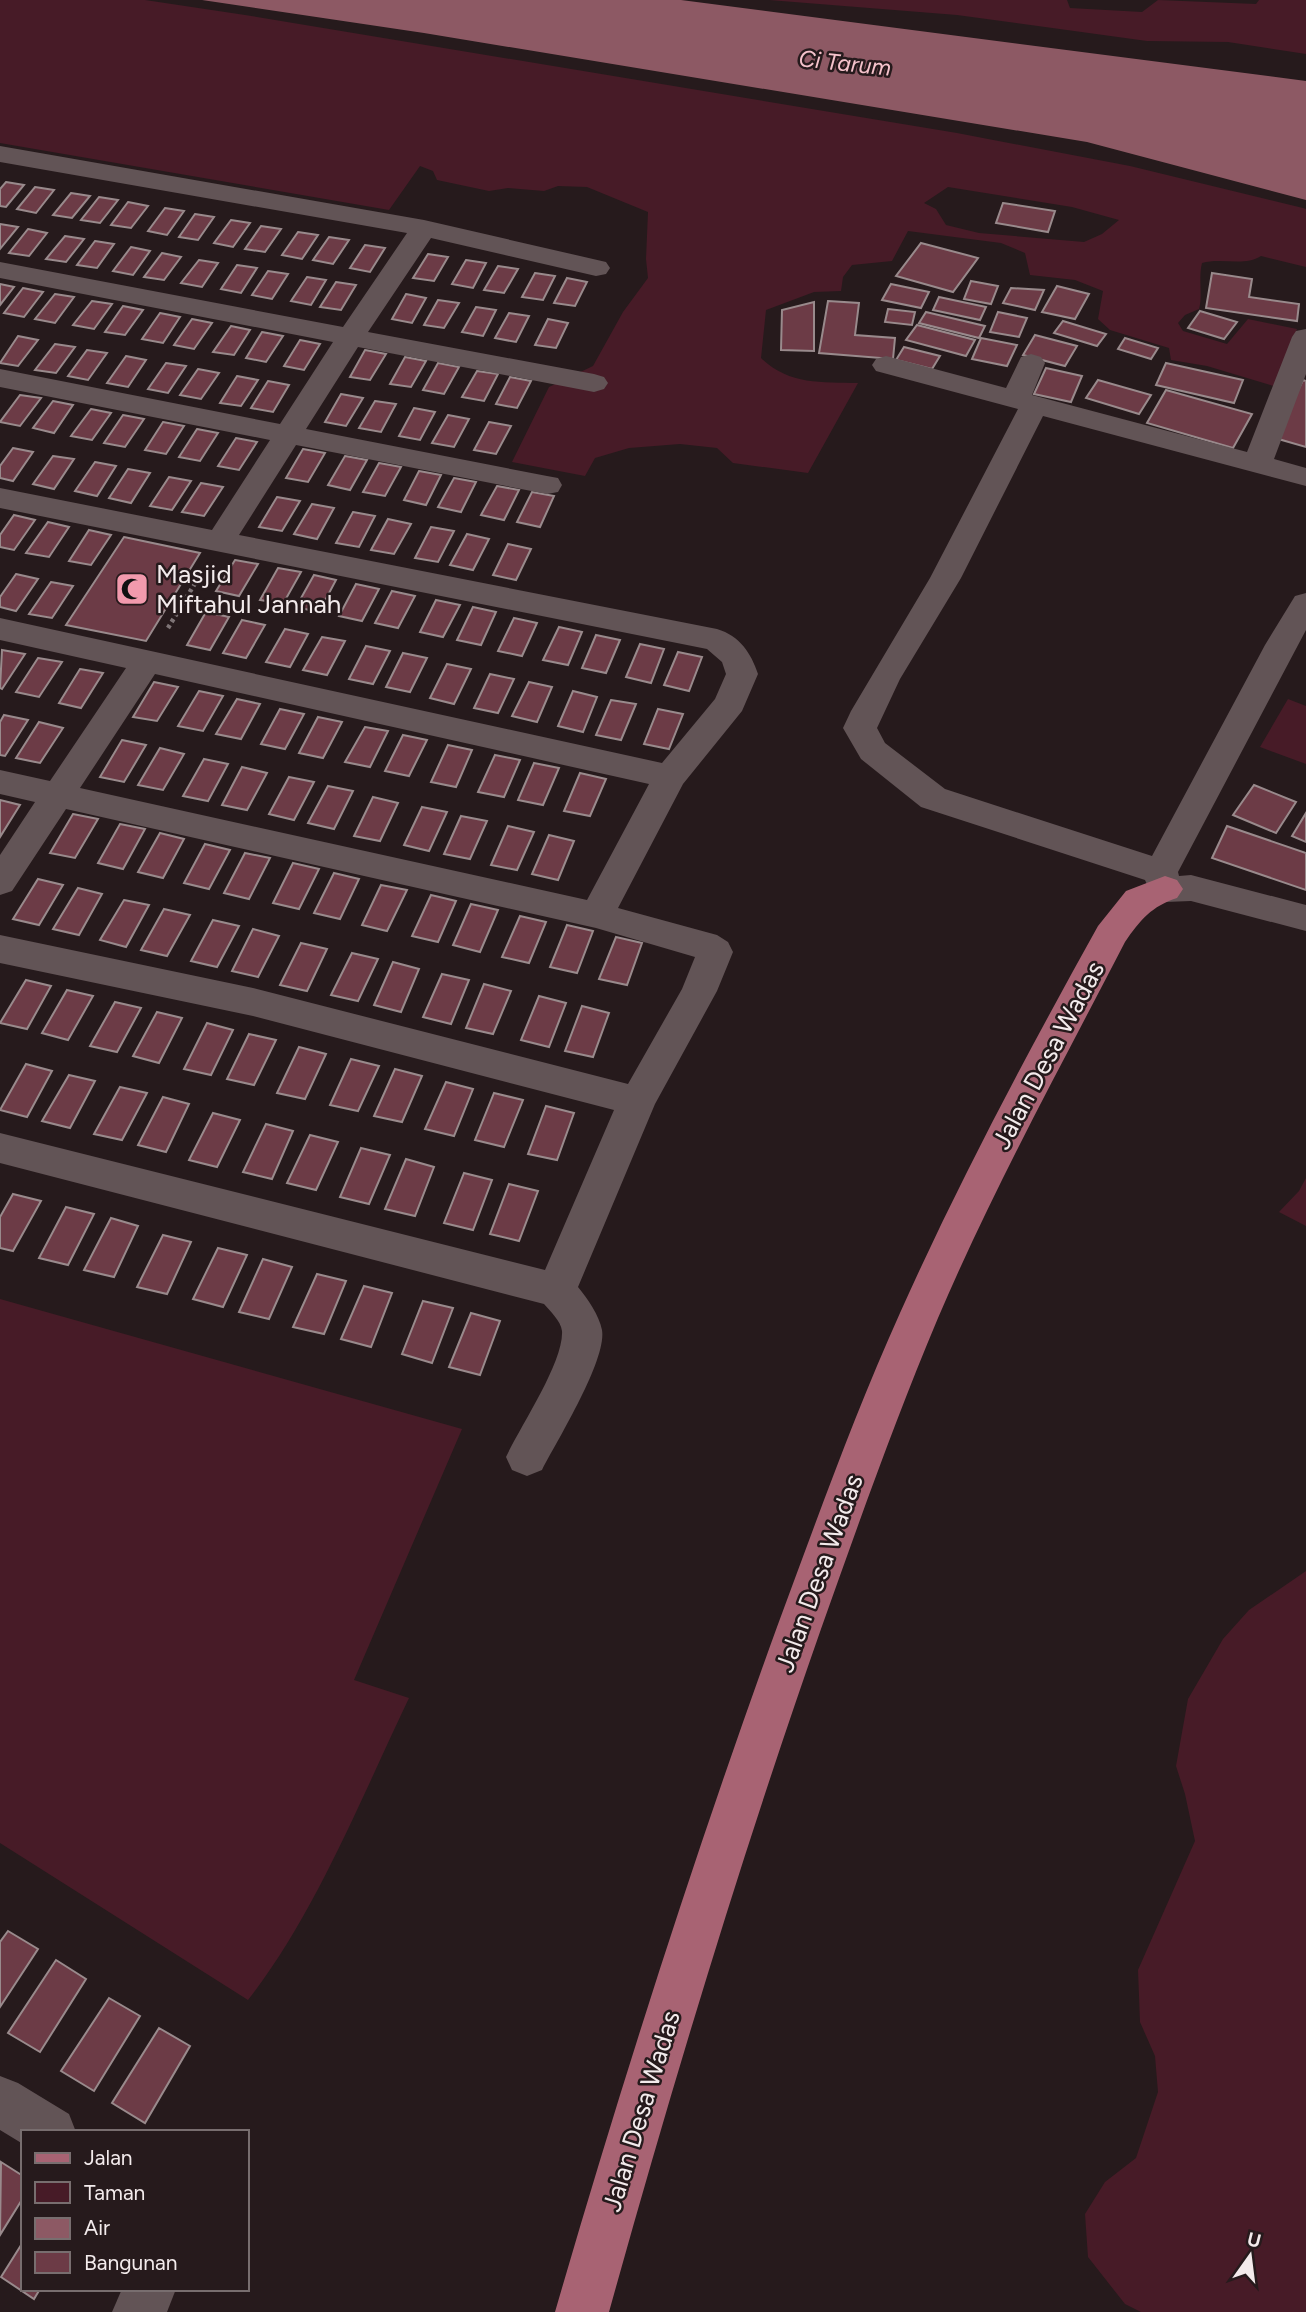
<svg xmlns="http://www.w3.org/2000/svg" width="1306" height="2312" font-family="Figtree,sans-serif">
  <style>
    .green { fill: #471b27; fill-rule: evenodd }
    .water { fill: #8d5964 }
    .building { fill: #6c3b46; stroke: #998a8c; stroke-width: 2 }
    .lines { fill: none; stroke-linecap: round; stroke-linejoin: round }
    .path { stroke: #7e7476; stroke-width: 4.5; stroke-dasharray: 3.5 3.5; stroke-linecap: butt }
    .minor { fill: #625456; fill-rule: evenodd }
    .major { fill: #a86373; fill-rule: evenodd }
    .labels { text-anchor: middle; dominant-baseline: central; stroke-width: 5; stroke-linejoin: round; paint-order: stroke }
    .far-water-label { font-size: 23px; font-style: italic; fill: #f6c3cc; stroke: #261a1c }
    .poi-label { font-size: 26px; fill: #f3ebec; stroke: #261a1c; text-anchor: start }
    .street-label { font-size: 26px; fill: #f3ebec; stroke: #261a1c }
  </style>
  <rect width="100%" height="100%" fill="#261a1c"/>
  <g class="green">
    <path d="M0,0H145L245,15L957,133L1130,166L1303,208L1306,209V267L1261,256C1244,267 1221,257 1202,263C1198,279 1203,295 1199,309L1185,315L1178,323L1183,331L1227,344L1248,319L1297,329L1277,387L1207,366L1171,360L1169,348L1110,330L1098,319L1103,291L1075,280L1030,275L1025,253L1001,243L908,231L892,261L852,265L843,277L841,291L814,292L766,310L761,358C789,385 821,382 858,383L808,473L733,463L717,448L680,444L629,448L595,458L585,476L512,462L549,387L593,366L623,312L648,278L646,259L648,212L587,187L558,186L544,191L508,188L489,191L437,180L433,171L420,166L389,210L0,143ZM948,187L1072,207L1119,220L1102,234L1084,242L979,233L946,225L936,209L924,203Z"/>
    <path d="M769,0H1067L1070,8L1142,12L1158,0L1256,4L1259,0H1306V54L1228,42L1147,41L957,15Z"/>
    <path d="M1288,699L1306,706V764L1260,747Z"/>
    <path d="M1306,1178V1226L1279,1212L1299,1191Z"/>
    <path d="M0,1299L462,1429L354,1680L409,1698C362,1796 315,1915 248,2000L0,1843Z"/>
    <path d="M1306,1571V2312H1141L1125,2304L1088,2257L1085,2214L1105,2182L1136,2158L1158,2092L1155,2056L1140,2022L1138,1970L1195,1841L1185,1794L1176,1766L1188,1699L1223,1639L1249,1610Z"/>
  </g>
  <path class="water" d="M202,0H681L1306,81V200L1087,142L424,33Z"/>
  <g class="building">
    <path d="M6,182L24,185L6,207L0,206V189Z"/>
    <path d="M35,187L54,190L36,213L17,209Z"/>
    <path d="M71,193L90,196L72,218L53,215Z"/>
    <path d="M99,197L118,200L100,223L81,220Z"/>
    <path d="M128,202L148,206L131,228L111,225Z"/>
    <path d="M1003,203L1055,211L1048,232L996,223Z"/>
    <path d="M165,208L184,211L167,235L148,231Z"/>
    <path d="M195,214L214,217L198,240L179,237Z"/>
    <path d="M231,220L250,223L233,247L214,243Z"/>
    <path d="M0,224L18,227L0,249Z"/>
    <path d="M261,226L281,229L265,252L245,249Z"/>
    <path d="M28,229L47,233L29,256L9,253Z"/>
    <path d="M298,232L318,235L302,259L282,255Z"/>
    <path d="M65,236L84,239L66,262L46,259Z"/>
    <path d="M329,237L349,240L333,264L313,260Z"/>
    <path d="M95,241L114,244L97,268L77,265Z"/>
    <path d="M921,243L978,258L953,292L896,276Z"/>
    <path d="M365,245L385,248L370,272L350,268Z"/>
    <path d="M131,247L150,251L133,275L113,271Z"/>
    <path d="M162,253L181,257L164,280L144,277Z"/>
    <path d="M428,254L448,257L434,281L413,278Z"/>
    <path d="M199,260L218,263L202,287L181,283Z"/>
    <path d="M466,260L486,263L473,288L452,284Z"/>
    <path d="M237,265L257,268L241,293L221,289Z"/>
    <path d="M498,266L518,269L504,293L484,290Z"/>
    <path d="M268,271L288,274L272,299L252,295Z"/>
    <path d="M535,273L555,276L543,300L522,297Z"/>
    <path d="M1212,273L1252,279L1249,297L1299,304L1297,321L1206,308Z"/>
    <path d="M307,277L326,280L311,305L291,301Z"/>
    <path d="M567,278L587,282L575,306L554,303Z"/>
    <path d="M971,281L998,286L991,304L964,299Z"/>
    <path d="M336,282L356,285L341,310L320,307Z"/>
    <path d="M0,284L14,287L0,305Z"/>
    <path d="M891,284L929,292L921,308L882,300Z"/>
    <path d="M1057,286L1089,294L1075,319L1042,312Z"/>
    <path d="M23,288L43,292L24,317L4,313Z"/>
    <path d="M1011,288L1044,290L1035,310L1003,303Z"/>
    <path d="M55,294L74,297L55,323L35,319Z"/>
    <path d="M406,294L426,298L412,323L392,319Z"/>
    <path d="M939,297L986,307L980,320L933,310Z"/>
    <path d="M438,300L459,303L444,328L424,325Z"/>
    <path d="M92,301L112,304L94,329L73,325Z"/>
    <path d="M828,301L859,303L855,335L895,338L893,359L819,353Z"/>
    <path d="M814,302V351L781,350L782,310Z"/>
    <path d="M123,306L143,310L125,335L105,332Z"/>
    <path d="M476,307L496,310L483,336L462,332Z"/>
    <path d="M888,309L915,312L912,325L885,322Z"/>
    <path d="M1200,311L1237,322L1224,339L1188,328Z"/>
    <path d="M926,312L985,326L979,338L919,323Z"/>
    <path d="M998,312L1027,318L1019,337L990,332Z"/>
    <path d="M160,313L180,317L163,343L142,339Z"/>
    <path d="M509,313L529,316L516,342L495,338Z"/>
    <path d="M192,319L212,323L194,349L174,345Z"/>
    <path d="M548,319L568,323L556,348L535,345Z"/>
    <path d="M1063,321L1106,334L1097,346L1054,333Z"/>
    <path d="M917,325L975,340L966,356L906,340Z"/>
    <path d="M231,326L250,330L234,355L213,352Z"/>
    <path d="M262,332L283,336L266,362L246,358Z"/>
    <path d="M1035,335L1077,346L1065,366L1023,355Z"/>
    <path d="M18,336L38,340L18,366L0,363Z"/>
    <path d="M981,338L1017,345L1007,366L972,359Z"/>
    <path d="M1125,338L1158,348L1151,359L1118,349Z"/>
    <path d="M300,340L320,344L304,370L284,366Z"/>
    <path d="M55,344L75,347L56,373L35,370Z"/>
    <path d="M904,347L940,356L932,369L896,360Z"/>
    <path d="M87,350L107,353L88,380L68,376Z"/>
    <path d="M365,350L386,354L370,380L350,377Z"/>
    <path d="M126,356L146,360L128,387L107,383Z"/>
    <path d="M405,357L426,361L411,387L390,384Z"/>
    <path d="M166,363L186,366L168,393L148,389Z"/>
    <path d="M438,363L459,367L444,394L423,390Z"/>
    <path d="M1166,363L1243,380L1234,403L1156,385Z"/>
    <path d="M1046,368L1082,376L1071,402L1034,394Z"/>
    <path d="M198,369L219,373L201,399L180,395Z"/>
    <path d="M477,371L498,374L484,401L462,397Z"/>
    <path d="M237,376L258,380L241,406L220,403Z"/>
    <path d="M510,377L531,381L517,408L496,404Z"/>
    <path d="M1098,380L1151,395L1139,414L1086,398Z"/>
    <path d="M1303,380L1306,381V447L1275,438Z"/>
    <path d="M268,381L289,385L273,412L251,408Z"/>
    <path d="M1166,390L1252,414L1233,448L1147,423Z"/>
    <path d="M341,394L363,398L346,426L325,422Z"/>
    <path d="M20,395L41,398L20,426L0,422Z"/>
    <path d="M53,401L73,405L54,433L33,428Z"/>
    <path d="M375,401L396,404L381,432L359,428Z"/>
    <path d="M414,408L435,412L420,440L399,436Z"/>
    <path d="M91,409L111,413L92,440L71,436Z"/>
    <path d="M123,415L144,419L125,447L104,443Z"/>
    <path d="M448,415L469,419L454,447L432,443Z"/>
    <path d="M163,422L184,426L166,454L145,450Z"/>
    <path d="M489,422L511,426L496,454L474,450Z"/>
    <path d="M197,429L218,433L200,461L179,457Z"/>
    <path d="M236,438L257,442L239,470L218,466Z"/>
    <path d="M13,448L33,452L13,481L0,478V466Z"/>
    <path d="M303,449L325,453L308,482L286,478Z"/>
    <path d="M53,456L74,459L54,489L33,484Z"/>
    <path d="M345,456L367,460L350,490L328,485Z"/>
    <path d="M95,462L116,466L97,496L75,491Z"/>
    <path d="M379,463L401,467L385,496L363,492Z"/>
    <path d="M128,469L150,473L131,503L109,498Z"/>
    <path d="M419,471L441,475L426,505L404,500Z"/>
    <path d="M169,477L191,481L172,510L150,506Z"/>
    <path d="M454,478L476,482L461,512L438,507Z"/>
    <path d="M201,483L223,487L204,516L182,512Z"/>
    <path d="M497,486L519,490L504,520L481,515Z"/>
    <path d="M532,492L554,496L540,527L517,522Z"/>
    <path d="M277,497L300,501L282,531L259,527Z"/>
    <path d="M312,504L334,508L317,539L294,534Z"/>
    <path d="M353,512L375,516L359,547L336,543Z"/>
    <path d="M14,515L35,520L14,550L0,547V535Z"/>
    <path d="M388,519L411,524L394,554L371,550Z"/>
    <path d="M48,522L69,527L49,557L26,553Z"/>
    <path d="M431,527L454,531L438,562L415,558Z"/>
    <path d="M89,530L111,535L91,565L69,561Z"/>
    <path d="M467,534L489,539L473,570L450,565Z"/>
    <path d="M124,537L200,553L146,641L66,625Z"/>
    <path d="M508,544L531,549L516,580L493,575Z"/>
    <path d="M235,560L258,564L239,596L216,591Z"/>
    <path d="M278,568L301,572L283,604L260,600Z"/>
    <path d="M16,574L38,579L16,611L0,607V597Z"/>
    <path d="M314,575L336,580L319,612L296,607Z"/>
    <path d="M51,582L73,586L52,618L29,614Z"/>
    <path d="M356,584L379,589L362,621L339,616Z"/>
    <path d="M392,591L415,596L398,628L375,623Z"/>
    <path d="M436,600L460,605L443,637L420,632Z"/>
    <path d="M473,607L496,612L481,645L457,640Z"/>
    <path d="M206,612L229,617L210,650L187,645Z"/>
    <path d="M514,618L537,623L522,656L498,651Z"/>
    <path d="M242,620L265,625L246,658L223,653Z"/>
    <path d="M559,627L582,632L568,665L543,660Z"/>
    <path d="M285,629L308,634L290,667L266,662Z"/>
    <path d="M596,635L620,640L606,673L582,668Z"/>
    <path d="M322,637L345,641L327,675L303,670Z"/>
    <path d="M640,644L664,649L651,683L626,677Z"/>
    <path d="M366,646L390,651L373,684L349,679Z"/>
    <path d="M2,650L25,654L2,689L0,688Z"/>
    <path d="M678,652L702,657L689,691L664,685Z"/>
    <path d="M403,653L427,658L410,692L386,687Z"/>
    <path d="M38,658L62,662L39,697L16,692Z"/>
    <path d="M447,664L471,669L454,704L430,698Z"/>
    <path d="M80,669L103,673L81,708L59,703Z"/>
    <path d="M490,674L514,679L498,713L474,708Z"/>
    <path d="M154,682L178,687L157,721L133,717Z"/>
    <path d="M529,682L552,687L537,722L512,716Z"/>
    <path d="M199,691L223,696L203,731L178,726Z"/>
    <path d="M573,691L597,697L583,732L558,726Z"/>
    <path d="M237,699L260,704L241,739L216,734Z"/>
    <path d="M611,700L636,704L621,740L596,735Z"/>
    <path d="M280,709L304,714L285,749L261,744Z"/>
    <path d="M658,709L683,714L669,749L644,744Z"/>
    <path d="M4,715L28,720L5,756L0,755V722Z"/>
    <path d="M318,717L342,722L323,758L299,753Z"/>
    <path d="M39,722L63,728L40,763L16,758Z"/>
    <path d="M365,727L388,731L370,767L345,762Z"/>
    <path d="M403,735L427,740L409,776L385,771Z"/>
    <path d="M122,740L146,745L124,782L100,777Z"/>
    <path d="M448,745L472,750L456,787L431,782Z"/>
    <path d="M160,748L184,754L163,790L138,785Z"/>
    <path d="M495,755L520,760L504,797L478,792Z"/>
    <path d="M204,759L228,764L208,801L183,796Z"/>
    <path d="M534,763L559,768L543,805L518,800Z"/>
    <path d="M242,767L267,773L247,810L222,805Z"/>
    <path d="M580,773L606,779L590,816L564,811Z"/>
    <path d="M289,777L314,782L294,820L269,814Z"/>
    <path d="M1254,785L1296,802L1276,833L1233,815Z"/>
    <path d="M328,786L353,791L334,829L308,823Z"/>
    <path d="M373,797L398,803L380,841L354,836Z"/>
    <path d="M0,800L20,805L0,837Z"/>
    <path d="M422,807L447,812L429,851L404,845Z"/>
    <path d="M1306,813V842L1292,836Z"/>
    <path d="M73,814L98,819L75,858L50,853Z"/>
    <path d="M461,816L487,821L470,859L444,854Z"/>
    <path d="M120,824L145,829L123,869L98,863Z"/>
    <path d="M508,826L534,832L517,870L491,865Z"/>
    <path d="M1227,826L1306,853V890L1212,858Z"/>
    <path d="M160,833L184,839L163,878L138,872Z"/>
    <path d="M549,835L574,841L558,880L532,874Z"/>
    <path d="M205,844L230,850L209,889L184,883Z"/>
    <path d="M245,853L270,858L249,899L224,893Z"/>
    <path d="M293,863L319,869L299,909L273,903Z"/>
    <path d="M334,873L359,879L340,919L314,913Z"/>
    <path d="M38,879L63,885L39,925L13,919Z"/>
    <path d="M381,885L407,890L387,931L362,925Z"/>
    <path d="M78,888L102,894L79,935L53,929Z"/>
    <path d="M431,895L456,901L438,942L412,936Z"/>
    <path d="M124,900L149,905L126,947L100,940Z"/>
    <path d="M471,904L498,910L480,952L453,945Z"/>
    <path d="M164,909L190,915L167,956L141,950Z"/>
    <path d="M520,916L546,922L529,963L502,957Z"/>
    <path d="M213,920L239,926L217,967L191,961Z"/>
    <path d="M567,925L593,931L577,973L550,967Z"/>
    <path d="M253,929L279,936L258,977L232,971Z"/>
    <path d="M616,937L642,943L627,985L599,979Z"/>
    <path d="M301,943L327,949L307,991L280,985Z"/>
    <path d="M352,953L378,959L358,1001L331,995Z"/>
    <path d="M393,962L419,969L401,1012L374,1005Z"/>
    <path d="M442,974L469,980L451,1024L423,1017Z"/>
    <path d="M26,980L51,986L27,1029L0,1023Z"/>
    <path d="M484,984L511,991L493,1034L466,1028Z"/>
    <path d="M67,990L93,996L68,1040L42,1033Z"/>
    <path d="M539,996L566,1003L549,1047L521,1040Z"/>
    <path d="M115,1002L141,1008L117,1052L90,1046Z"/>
    <path d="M582,1006L609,1013L593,1057L565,1051Z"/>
    <path d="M157,1012L182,1018L159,1063L133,1056Z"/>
    <path d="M207,1023L233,1030L211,1075L184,1069Z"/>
    <path d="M249,1034L276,1040L254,1085L227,1079Z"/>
    <path d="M299,1047L326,1054L305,1099L277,1093Z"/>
    <path d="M351,1059L379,1066L358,1111L330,1105Z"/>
    <path d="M26,1064L52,1071L27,1117L0,1110Z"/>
    <path d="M395,1069L422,1076L402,1122L374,1116Z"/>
    <path d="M69,1075L95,1081L70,1128L42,1121Z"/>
    <path d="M446,1082L473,1089L454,1136L425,1129Z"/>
    <path d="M120,1087L147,1093L122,1140L94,1134Z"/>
    <path d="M494,1093L523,1100L504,1147L475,1140Z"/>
    <path d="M163,1097L189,1104L166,1152L138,1145Z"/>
    <path d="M546,1106L574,1113L557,1160L528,1154Z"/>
    <path d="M213,1113L240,1120L217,1167L189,1160Z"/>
    <path d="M266,1124L293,1131L272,1179L243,1172Z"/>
    <path d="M310,1135L338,1142L316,1190L287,1183Z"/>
    <path d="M361,1148L390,1155L369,1204L340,1197Z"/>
    <path d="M406,1159L434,1167L415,1216L385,1209Z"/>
    <path d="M464,1173L492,1180L473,1230L444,1223Z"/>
    <path d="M509,1184L538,1191L519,1241L490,1234Z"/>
    <path d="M13,1194L41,1201L13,1251L0,1248V1217Z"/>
    <path d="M66,1207L94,1214L68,1265L39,1258Z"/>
    <path d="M111,1218L138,1226L114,1277L84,1270Z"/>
    <path d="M163,1235L191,1242L167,1294L137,1287Z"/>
    <path d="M218,1248L247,1255L223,1307L193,1299Z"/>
    <path d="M263,1259L292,1267L269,1319L239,1312Z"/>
    <path d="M317,1274L346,1281L324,1334L293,1327Z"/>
    <path d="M364,1286L392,1293L371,1347L341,1339Z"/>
    <path d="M423,1301L453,1308L432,1363L402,1354Z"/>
    <path d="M471,1313L500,1321L480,1375L449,1367Z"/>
    <path d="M8,1931L38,1949L0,2007V1942Z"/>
    <path d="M56,1960L86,1979L40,2052L8,2033Z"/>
    <path d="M109,1998L140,2016L94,2091L61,2071Z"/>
    <path d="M159,2028L190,2046L145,2123L112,2103Z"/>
    <path d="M1,2162L23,2176V2198L0,2235Z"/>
    <path d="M23,2242V2289H40L34,2299L1,2277Z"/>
  </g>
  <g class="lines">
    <path class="path" d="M168,628L200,575"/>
    <g class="minor">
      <path d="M0,146L424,220L606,262L610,268L606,274L596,276L431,238L368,332L594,374L604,377L608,383L604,389L594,392L358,347L306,429L547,476L558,478L562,485L558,492L547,494L296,445L239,535L717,629C740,636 751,653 758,674L742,711L683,784L618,908L717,935L728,942L733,952L717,991L655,1104L578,1287C588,1299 599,1315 602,1330C607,1360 557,1441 542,1470L527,1476L512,1470L506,1457C520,1427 564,1362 562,1331C561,1321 550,1311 544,1304L0,1163V1133L545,1270L614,1110L253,1016L0,963V935L253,988L628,1084L682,989L695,957L596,928L66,809L12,891L0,895V855L35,802L0,794V770L50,781L126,668L0,640V618L662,763L715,699L726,674L722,662L707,649L0,508V488L212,530L270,440L0,387V369L280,424L333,342L0,278V262L343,327L407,233L0,162ZM155,674L649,784L587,900L80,788Z"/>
      <path d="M1306,329V374L1274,459L1306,468V486L1043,416L961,578L900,679L877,728L885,743L945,789L1152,856L1265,645L1295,596L1306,593V630L1178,872L1179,876L1191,875L1306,905V931L1191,901L1165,902L1153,898L1145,880L921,807L861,759L843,728L851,711L930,578L1018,409L876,371L872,365L876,359L886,356L1006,388L1021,357L1031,354L1041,357L1045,363L1032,395L1247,452L1292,337L1296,331Z"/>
      <path d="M0,2076L18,2083L69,2114L76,2132H23V2144L0,2130Z"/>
      <path d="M122,2289H176L167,2312H112Z"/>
    </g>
    <path class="major" d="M1165,876L1177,880L1183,889L1177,898C1152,906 1140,920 1125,942C1061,1066 993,1189 938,1318C895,1420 858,1525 821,1629C742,1854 673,2082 609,2312H555C622,2081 695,1853 777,1627C816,1522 854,1415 900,1313C959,1181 1028,1052 1098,926L1126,891Z"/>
  </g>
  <defs>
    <symbol id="mosque-square" viewBox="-11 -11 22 22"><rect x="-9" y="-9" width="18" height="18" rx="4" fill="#f29aad" stroke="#261a1c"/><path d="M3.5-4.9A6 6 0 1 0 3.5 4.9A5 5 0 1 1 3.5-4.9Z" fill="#111"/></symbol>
  </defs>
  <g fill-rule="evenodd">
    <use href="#mosque-square" x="113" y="570" width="38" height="38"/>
  </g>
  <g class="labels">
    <g class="far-water-label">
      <text transform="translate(845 63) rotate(6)">Ci Tarum</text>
    </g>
    <g class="poi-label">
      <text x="156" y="574">Masjid<tspan x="156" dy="30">Miftahul Jannah</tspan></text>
    </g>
    <g class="street-label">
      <text transform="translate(1048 1055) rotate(-62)">Jalan Desa Wadas</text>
      <text transform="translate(819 1573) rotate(-70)">Jalan Desa Wadas</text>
      <text transform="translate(641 2111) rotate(-73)">Jalan Desa Wadas</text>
    </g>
  </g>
  <rect x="21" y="2130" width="228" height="161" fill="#261a1c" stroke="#786e6f" stroke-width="2"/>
  <rect x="35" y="2153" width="35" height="10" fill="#a86373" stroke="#786e6f" stroke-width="2"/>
  <text x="84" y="2165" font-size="21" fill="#f3ebec">Jalan</text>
  <rect x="35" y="2182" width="35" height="21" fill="#471b27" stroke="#786e6f" stroke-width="2"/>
  <text x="84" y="2200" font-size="21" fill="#f3ebec">Taman</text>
  <rect x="35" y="2218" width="35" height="21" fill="#8d5964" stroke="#786e6f" stroke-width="2"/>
  <text x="84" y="2235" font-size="21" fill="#f3ebec">Air</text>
  <rect x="35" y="2252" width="35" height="21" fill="#6c3b46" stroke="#786e6f" stroke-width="2"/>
  <text x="84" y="2270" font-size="21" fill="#f3ebec">Bangunan</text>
  <g transform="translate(1250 2256) rotate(14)" stroke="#261a1c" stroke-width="5" paint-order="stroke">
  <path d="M0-5L12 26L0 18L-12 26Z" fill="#f3ebec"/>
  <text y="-10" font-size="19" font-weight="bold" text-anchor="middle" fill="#f3ebec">U</text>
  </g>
</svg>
